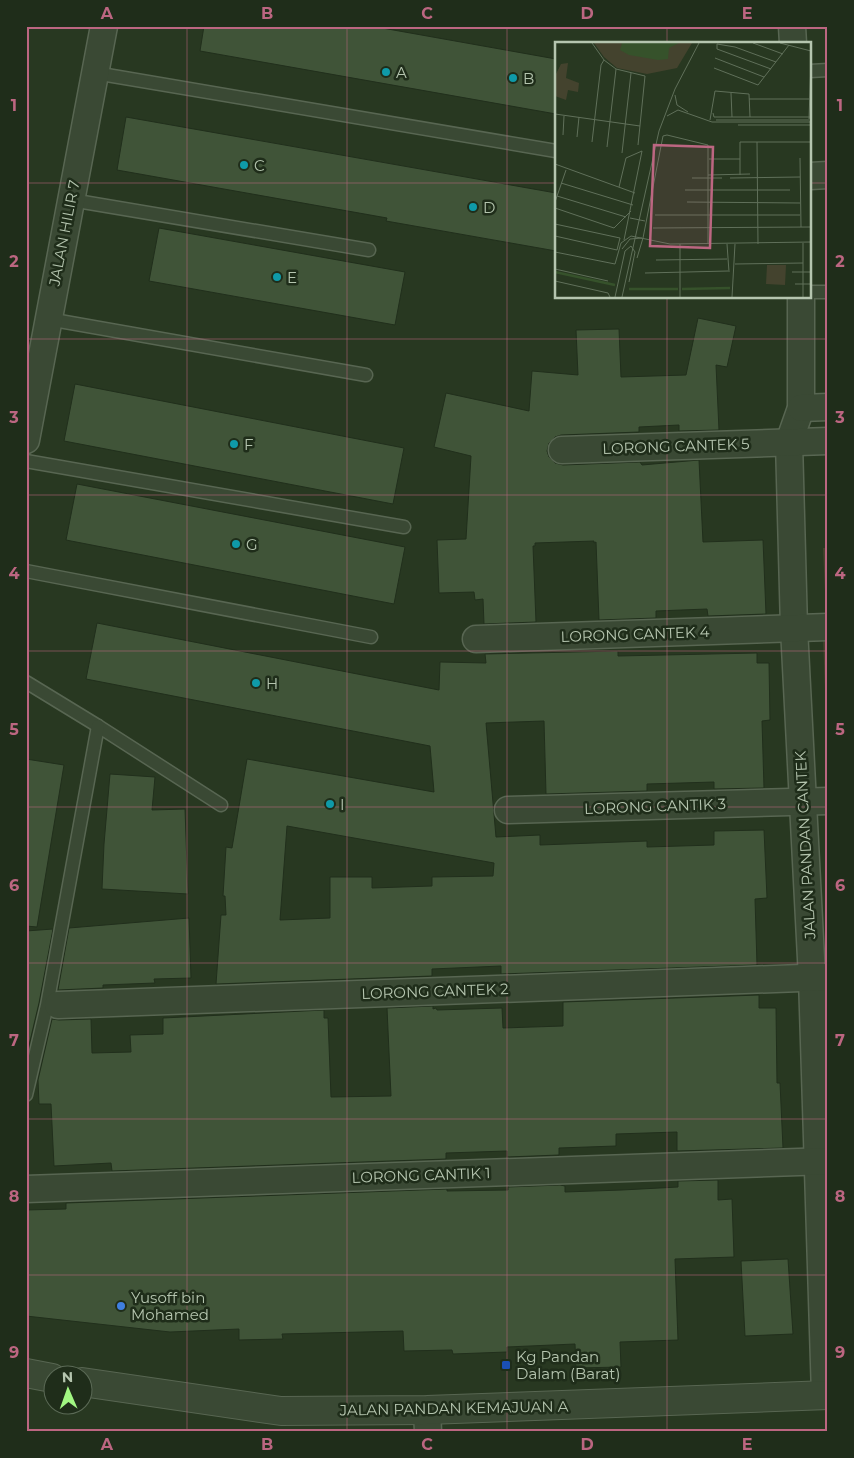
<svg xmlns="http://www.w3.org/2000/svg" width="854" height="1458" font-family="Montserrat,sans-serif">
  <style>
    .green { fill: #44432e }
    .building { fill: #405438; stroke: #212f1c; fill-rule: evenodd }
    .lines { fill: none; stroke-linecap: round; stroke-linejoin: round }
    .service-casing { stroke: #586652; stroke-width: 15 }
    .minor-casing { stroke: #586652; stroke-width: 29 }
    .tertiary-casing { stroke: #586652; stroke-width: 30 }
    .service { stroke: #3a4934; stroke-width: 12 }
    .minor { stroke: #3a4934; stroke-width: 26 }
    .tertiary { stroke: #3a4934; stroke-width: 28 }
    .grid { fill: none; stroke: #bc6681; stroke-width: 1; stroke-opacity: 0.55 }
    .culture-dot { fill: #0f9aa8; stroke: #1f2d1a; stroke-width: 2 }
    .shop-dot { fill: #3f7fe0; stroke: #1f2d1a; stroke-width: 2 }
    .transit-dot { fill: #1a4fb4; stroke: #1f2d1a; stroke-width: 2 }
    .labels { text-anchor: middle; dominant-baseline: central; stroke-width: 5; stroke-linejoin: round; paint-order: stroke }
    .poi-label { font-size: 15px; fill: #b5c5af; stroke: #1f2d1a; text-anchor: start }
    .street-label { font-size: 15px; fill: #b5c5af; stroke: #1f2d1a }
    .inset-river { fill: none; stroke: #36522b; stroke-width: 2.5 }
    .inset-road { fill: none; stroke: #60705a; stroke-width: 1 }
    .view { fill: #bc6681; fill-opacity: 0.15; stroke: #bc6681; stroke-width: 2.5 }
    .inset-edge { fill: none; stroke: #b5c5af; stroke-width: 2.5 }
    .neatline { fill: none; stroke: #bc6681; stroke-width: 2 }
    .grid-label { font-size: 16px; text-anchor: middle; font-weight: bold; fill: #bc6681 }
  </style>
  <rect width="100%" height="100%" fill="#283821"/>
  <g class="green">
    <path d="M823,548H828V614H826Z"/>
    <path d="M823,637H828V716H826Z"/>
  </g>
  <g class="building">
    <path d="M204,26H371L556,59V114L200,51Z"/>
    <path d="M126,117L556,193V251L386,221L387,218L117,170Z"/>
    <path d="M159,228L405,272L395,325L149,281Z"/>
    <path d="M698,318L736,326L727,367L716,365L719,430L679,431V425L639,427V432L561,435L555,437L549,443L547,451L549,457L555,463L563,465L640,462L642,465L699,460L703,542L763,540L766,614L708,616L707,609L656,611V618L599,620L596,542L594,543V541L535,543V546H533L536,622L484,624L483,599L475,600L474,592L439,593L437,540L466,539L471,456L434,447L446,393L529,411L532,371L578,375L576,330L619,329L621,377L686,375Z"/>
    <path d="M75,384L404,448L393,504L64,441Z"/>
    <path d="M77,484L405,547L394,604L66,540Z"/>
    <path d="M97,623L439,690L440,662L486,663L485,654L618,651V656L757,653V663H769L770,720L762,721L764,788L714,789V782L647,784V791L546,794L544,721L486,723L496,837L540,835V845L647,841V847L714,845V831L764,830L767,898L755,899L757,965L501,974V966L432,969V976L216,984L221,915H226L225,896H223L226,847L232,848L247,759L434,792L430,746L86,679ZM287,826L494,863L493,876L432,877V886L372,888V877H330V918L280,920Z"/>
    <path d="M26,759L64,765L37,927L26,926Z"/>
    <path d="M110,774L155,777L152,810L185,809L188,894L102,889L104,844Z"/>
    <path d="M189,918L191,978L154,979L155,983L103,985V988L58,990L69,928Z"/>
    <path d="M53,929L39,1003L26,1058V931Z"/>
    <path d="M759,995V1008H776L777,1083H780L783,1148L677,1151V1132L616,1134V1146L559,1148V1155L507,1157V1151L446,1153V1159L112,1171L111,1163L54,1166L51,1104H39L38,1080L52,1019L59,1020L91,1019L92,1053L131,1052L130,1035L163,1034V1018L324,1010V1018H328L331,1097L391,1096L387,1008L433,1006V1009L436,1008L437,1010L502,1008L503,1028L563,1026V1002Z"/>
    <path d="M718,1180V1200L732,1199L734,1257L675,1259L678,1340L620,1342L621,1367L576,1368L575,1344L507,1347V1352L453,1354L452,1350L404,1351L403,1331L282,1334L283,1339L239,1340V1329L170,1332L26,1316V1210L66,1209V1203L447,1189V1191L508,1190V1187L560,1185L565,1186V1192L622,1190L678,1187V1181Z"/>
    <path d="M788,1259L793,1334L745,1336L741,1261Z"/>
  </g>
  <g class="lines">
    <defs>
      <g id="service">
        <path d="M810,71L828,70"/>
        <path d="M95,73L556,151"/>
        <path d="M71,200L369,250"/>
        <path d="M810,292H828"/>
        <path d="M48,319L366,375"/>
        <path d="M26,461L404,527"/>
        <path d="M26,571L371,637"/>
        <path d="M26,682L98,726L221,805"/>
        <path d="M26,1095L47,1005L98,726"/>
      </g>
      <g id="minor">
        <path d="M792,26L793,44"/>
        <path d="M810,176L828,175"/>
        <path d="M801,298V408L789,442L794,628L812,978L825,1395"/>
        <path d="M801,408L828,407"/>
        <path d="M26,440L104,26"/>
        <path d="M562,450L828,441"/>
        <path d="M476,639L828,627"/>
        <path d="M508,810L828,801"/>
        <path d="M58,1005L828,977"/>
        <path d="M26,1189L828,1161"/>
        <path d="M427,1410L428,1432"/>
      </g>
      <g id="tertiary">
        <path d="M26,1373L52,1378"/>
        <path d="M82,1382L281,1411L427,1410L828,1395"/>
      </g>
    </defs>
    <use href="#service" class="service-casing"/>
    <use href="#minor" class="minor-casing"/>
    <use href="#tertiary" class="tertiary-casing"/>
    <use href="#service" class="service"/>
    <use href="#minor" class="minor"/>
    <use href="#tertiary" class="tertiary"/>
  </g>
  <path class="grid" d="M187,26V1432M347,26V1432M507,26V1432M667,26V44M26,183H556M810,183H828M667,298V1432M26,339H828M26,495H828M26,651H828M26,807H828M26,963H828M26,1119H828M26,1275H828"/>
  <g class="culture-dot">
    <circle cx="386" cy="72" r="5"/>
    <circle cx="513" cy="78" r="5"/>
    <circle cx="244" cy="165" r="5"/>
    <circle cx="473" cy="207" r="5"/>
    <circle cx="277" cy="277" r="5"/>
    <circle cx="234" cy="444" r="5"/>
    <circle cx="236" cy="544" r="5"/>
    <circle cx="256" cy="683" r="5"/>
    <circle cx="330" cy="804" r="5"/>
  </g>
  <circle class="shop-dot" cx="121" cy="1306" r="5"/>
  <rect class="transit-dot" x="501" y="1360" width="10" height="10" rx="2.5"/>
  <g class="labels">
    <g class="poi-label">
      <text x="396" y="72">A</text>
      <text x="523" y="78">B</text>
      <text x="254" y="165">C</text>
      <text x="483" y="207">D</text>
      <text x="287" y="277">E</text>
      <text x="244" y="444">F</text>
      <text x="246" y="544">G</text>
      <text x="266" y="683">H</text>
      <text x="340" y="804">I</text>
      <text x="131" y="1297">Yusoff bin<tspan x="131" dy="17">Mohamed</tspan></text>
      <text x="516" y="1356">Kg Pandan<tspan x="516" dy="17">Dalam (Barat)</tspan></text>
    </g>
    <g class="street-label">
      <text transform="translate(64 233) rotate(-79)">JALAN HILIR 7</text>
      <text transform="translate(676 446) rotate(-2)">LORONG CANTEK 5</text>
      <text transform="translate(635 634) rotate(-2)">LORONG CANTEK 4</text>
      <text transform="translate(655 806) rotate(-2)">LORONG CANTIK 3</text>
      <text transform="translate(805 845) rotate(-93)">JALAN PANDAN CANTEK</text>
      <text transform="translate(435 991) rotate(-2)">LORONG CANTEK 2</text>
      <text transform="translate(421 1175) rotate(-2)">LORONG CANTIK 1</text>
      <text transform="translate(454 1408) rotate(-1)">JALAN PANDAN KEMAJUAN A</text>
    </g>
  </g>
  <g transform="translate(555 42)">
    <rect width="256" height="256" fill="#283821"/>
    <path d="M39,1H137L122,26L92,32L62,26L49,15ZM13,21L11,36L24,41L23,50L13,48L11,58L0,54V34L6,22ZM212,223H231L230,243L211,242Z" fill="#44432e"/>
    <path d="M67,1H124L114,6L113,17L103,18L74,13L65,8Z" fill="#36522b"/>
    <path class="inset-river" d="M0,230L60,243M74,247H123M127,247L175,246"/>
    <path class="inset-road" d="M37,1L49,18L61,27L90,34L83,103M198,1L228,12M225,1L256,9M162,2V7L216,27M162,2L180,5L221,20M160,16L209,35M159,26L203,43L234,3M176,51L177,75M120,53L122,63L133,70M194,57H254M158,71L159,75H256M0,72L85,84M112,74L123,68L157,80H256M254,77L256,19M155,78L160,49L194,52L195,75M161,78H254M183,83H256M8,93L9,74M22,95L24,75M37,100L46,23L49,18M202,100L203,202M52,105L61,27M67,111L76,31M245,116L246,185M154,117H185M0,122L80,151M153,133L195,132M185,133V100H256M137,136H167M175,136L245,135M6,141L78,163M64,145L71,116L87,109L69,198M130,148H235M2,154L71,175M0,160L11,128M132,160L245,161M0,166L59,186L76,169M100,173H245M75,176L90,179M0,182L65,196M98,186L256,185M0,194L62,208L65,196M88,196L108,94L112,93L153,103V202M248,201V255M172,202L174,230M67,207L75,197L87,196M0,210L60,222L66,201L76,194L115,202L256,200M82,216L88,196M101,218L172,217M180,222L248,221M0,227L53,239M237,230H256M90,231L173,229M0,239L53,251L55,255M240,242H256M60,255L70,209L76,204L80,210L74,240M67,255L104,89L120,47L144,1M125,255V202M177,255L180,202"/>
    <path class="view" d="M99,103L158,105L155,206L95,204Z"/>
    <rect width="256" height="256" class="inset-edge"/>
  </g>
  <rect width="854" height="1458" fill="none" stroke="#1f2d1a" stroke-width="55"/>
  <g transform="translate(68 1390) rotate(358)"><circle r="24" fill="#1f2d1a" stroke="#5b6a56"/>
  <path d="M0-4L9 19L0 12L-9 19Z" fill="#a1f782"/>
  <text y="-8" font-size="14" font-weight="bold" text-anchor="middle" fill="#b5c5af">N</text>
  </g>
  <rect x="28" y="28" width="798" height="1402" class="neatline"/>
  <g class="grid-label">
    <text x="107" y="19">A</text>
    <text x="267" y="19">B</text>
    <text x="427" y="19">C</text>
    <text x="587" y="19">D</text>
    <text x="747" y="19">E</text>
    <text x="14" y="111">1</text>
    <text x="840" y="111">1</text>
    <text x="14" y="267">2</text>
    <text x="840" y="267">2</text>
    <text x="14" y="423">3</text>
    <text x="840" y="423">3</text>
    <text x="14" y="579">4</text>
    <text x="840" y="579">4</text>
    <text x="14" y="735">5</text>
    <text x="840" y="735">5</text>
    <text x="14" y="891">6</text>
    <text x="840" y="891">6</text>
    <text x="14" y="1046">7</text>
    <text x="840" y="1046">7</text>
    <text x="14" y="1202">8</text>
    <text x="840" y="1202">8</text>
    <text x="14" y="1358">9</text>
    <text x="840" y="1358">9</text>
    <text x="107" y="1450">A</text>
    <text x="267" y="1450">B</text>
    <text x="427" y="1450">C</text>
    <text x="587" y="1450">D</text>
    <text x="747" y="1450">E</text>
  </g>
</svg>
